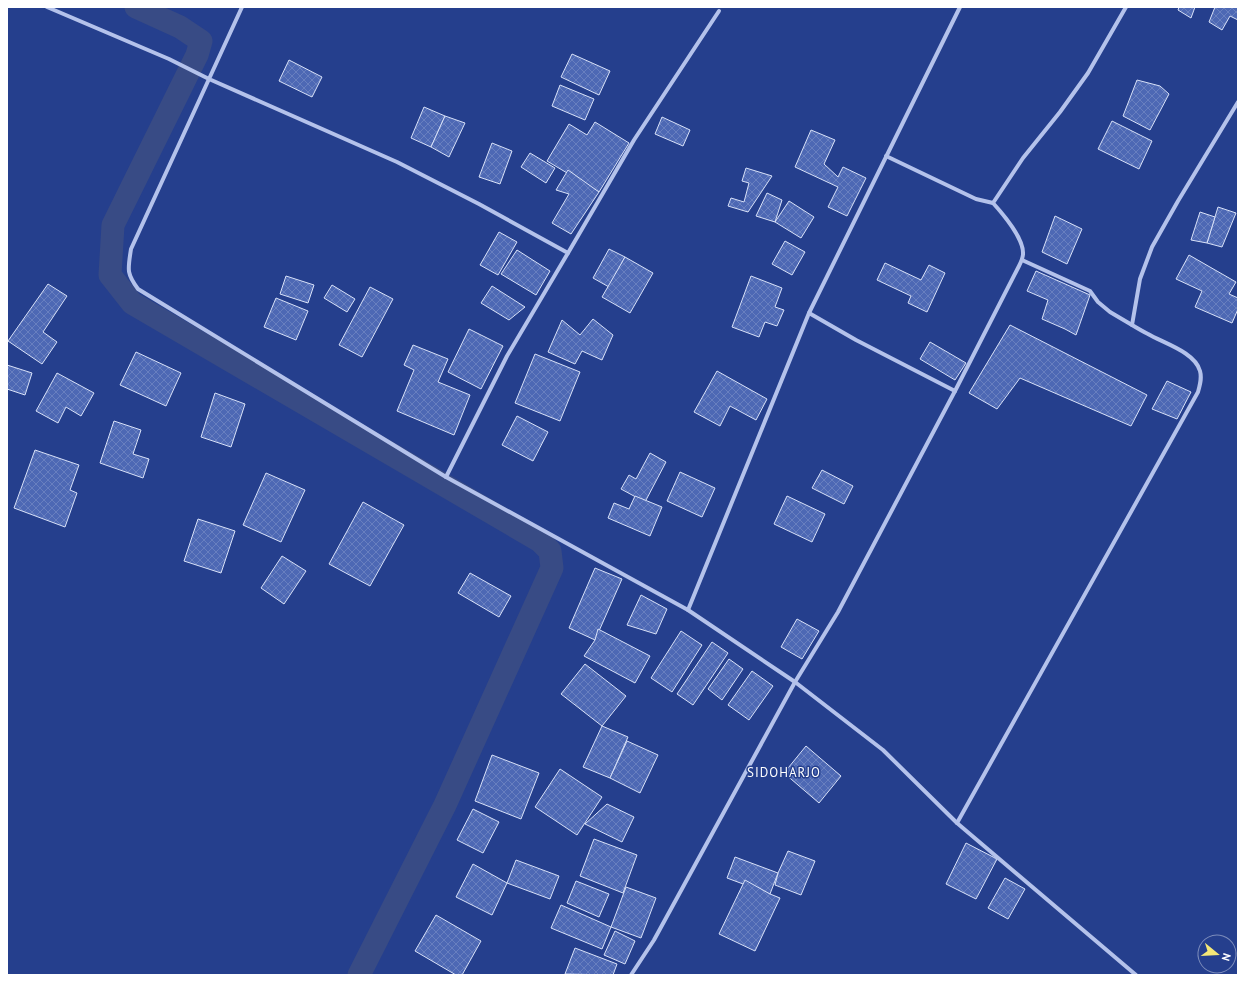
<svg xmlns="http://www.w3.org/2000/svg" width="1245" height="982" font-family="'PT Sans',sans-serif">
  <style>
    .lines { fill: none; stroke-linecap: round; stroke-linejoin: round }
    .canal { stroke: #384b85; stroke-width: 23 }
    .building { fill: url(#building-cross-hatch); stroke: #d8e1f8 }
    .street { stroke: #b4c2eb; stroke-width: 4 }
    .labels { text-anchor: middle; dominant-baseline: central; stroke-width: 3; stroke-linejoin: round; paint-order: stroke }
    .quarter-label { font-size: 13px; letter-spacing: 1px; fill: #fff; stroke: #253f8d }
  </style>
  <defs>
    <pattern id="building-cross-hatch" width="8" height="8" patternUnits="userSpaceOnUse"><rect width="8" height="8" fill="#4d68b4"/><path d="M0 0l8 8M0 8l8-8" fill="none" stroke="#687fbf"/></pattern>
  </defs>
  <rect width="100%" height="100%" fill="#253f8d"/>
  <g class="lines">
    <path class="canal" d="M136,7L180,27L201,41L197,55L113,225L110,275L132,303L540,541L550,551L552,568L445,805L359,975"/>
  </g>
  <g class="building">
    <path d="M1179,7H1195L1191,18L1178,10Z"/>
    <path d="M1215,7H1238V20L1230,16L1222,30L1209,22Z"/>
    <path d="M572,54L610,71L599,95L561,77Z"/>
    <path d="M289,60L322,77L312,97L279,81Z"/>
    <path d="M1137,80L1160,86L1169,94L1150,130L1123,116Z"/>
    <path d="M560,85L594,99L585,120L552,106Z"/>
    <path d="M424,107L445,116L431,147L411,138Z"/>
    <path d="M445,116L465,123L449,157L431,147Z"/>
    <path d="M662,117L690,130L683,146L655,134Z"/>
    <path d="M1112,121L1152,141L1139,169L1098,149Z"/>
    <path d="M595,122L629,143L599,192L547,161L569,124L587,135Z"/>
    <path d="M811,130L835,140L824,164L838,177L843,167L866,178L847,216L828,207L838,187L795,167Z"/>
    <path d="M492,143L512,151L500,184L479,177Z"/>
    <path d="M530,153L555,168L546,183L521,167Z"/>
    <path d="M746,168L772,176L748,212L728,206L731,198L744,202L749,183L742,181Z"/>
    <path d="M568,170L599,192L571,234L552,223L569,194L556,190Z"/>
    <path d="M767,193L782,200L775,222L756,216Z"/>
    <path d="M789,201L814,217L801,238L775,222Z"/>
    <path d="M1218,207L1236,213L1222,247L1207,243Z"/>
    <path d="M1200,212L1215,217L1207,243L1191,240Z"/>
    <path d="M1055,216L1082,229L1067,264L1042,252Z"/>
    <path d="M499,232L517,242L498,275L480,265Z"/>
    <path d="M785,241L805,252L792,275L772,264Z"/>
    <path d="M609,249L625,257L609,287L593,278Z"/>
    <path d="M517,250L550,271L536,295L501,274Z"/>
    <path d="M1189,255L1236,282L1229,294L1238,298V309L1232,323L1195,307L1202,291L1176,279Z"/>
    <path d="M625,257L653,273L630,313L602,297Z"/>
    <path d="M885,263L921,280L929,265L945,273L927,312L908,303L911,296L877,280Z"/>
    <path d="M1036,271L1090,295L1076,335L1065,329L1042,319L1048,300L1027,291Z"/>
    <path d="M286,276L314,285L308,303L280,294Z"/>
    <path d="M751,276L782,288L775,307L784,310L777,326L765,322L759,337L732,327Z"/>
    <path d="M48,284L67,296L43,332L57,342L42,364L8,341Z"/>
    <path d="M332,285L355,299L347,312L324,298Z"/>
    <path d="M492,286L525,307L509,320L481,303Z"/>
    <path d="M370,287L393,299L362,357L339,345Z"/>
    <path d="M276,298L308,311L296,340L264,327Z"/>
    <path d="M593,319L613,335L602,360L582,351L575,364L548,352L562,320L580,335Z"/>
    <path d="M1010,325L1147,395L1131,426L1020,378L997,409L969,393Z"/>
    <path d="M469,329L503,346L481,389L448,372Z"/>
    <path d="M930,342L966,363L955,380L920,359Z"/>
    <path d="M413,345L448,359L438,382L470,395L454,435L397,411L414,370L404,365Z"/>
    <path d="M136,352L181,373L166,406L120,385Z"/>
    <path d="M535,354L580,372L560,421L515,403Z"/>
    <path d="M7,365L32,373L25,395L7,389Z"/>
    <path d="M717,371L767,399L756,420L730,406L720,426L694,412Z"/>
    <path d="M57,373L94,393L81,416L66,407L58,423L36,411Z"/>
    <path d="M1167,381L1191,392L1177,419L1152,409Z"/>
    <path d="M215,393L245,404L231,447L201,437Z"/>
    <path d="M517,416L548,432L533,461L502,445Z"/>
    <path d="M114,421L141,430L133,454L149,459L143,478L100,463Z"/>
    <path d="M35,450L79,465L70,490L77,493L65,527L14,508Z"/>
    <path d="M650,453L666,462L645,502L621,489L629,475L636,479Z"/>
    <path d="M822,470L853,486L844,504L812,488Z"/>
    <path d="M680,472L715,488L702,517L667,501Z"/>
    <path d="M266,473L305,490L281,542L243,525Z"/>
    <path d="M635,496L662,507L650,536L608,518L614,503L629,509Z"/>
    <path d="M787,496L825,514L812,542L774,524Z"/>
    <path d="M363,502L404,525L370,586L329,564Z"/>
    <path d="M198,519L235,531L221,573L184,561Z"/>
    <path d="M282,556L306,571L284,604L261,588Z"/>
    <path d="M595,568L622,579L595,640L569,628Z"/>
    <path d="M470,573L511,596L499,617L458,593Z"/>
    <path d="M641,595L667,609L656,634L627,625Z"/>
    <path d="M797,619L819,631L802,659L781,647Z"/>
    <path d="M598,629L650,656L635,683L584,656L595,640Z"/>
    <path d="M681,631L702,645L672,692L651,678Z"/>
    <path d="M712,642L728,653L693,705L677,694Z"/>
    <path d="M729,659L743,669L722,700L708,689Z"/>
    <path d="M585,664L626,696L602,726L561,694Z"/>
    <path d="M752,671L773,686L749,720L728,705Z"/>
    <path d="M602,726L628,737L610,778L583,767Z"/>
    <path d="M627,741L658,755L640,793L610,778Z"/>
    <path d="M806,746L841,776L819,803L784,773Z"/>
    <path d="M492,755L539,773L521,819L475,801Z"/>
    <path d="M560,769L602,797L577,835L535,807Z"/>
    <path d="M607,804L634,817L622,842L585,824Z"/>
    <path d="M473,809L499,822L483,853L457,840Z"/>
    <path d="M594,839L637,855L623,893L580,876Z"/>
    <path d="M966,843L997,859L976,899L946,884Z"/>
    <path d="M788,851L815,861L801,895L775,885L778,873Z"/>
    <path d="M735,857L778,873L770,894L727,878Z"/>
    <path d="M516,860L559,876L550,899L507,883Z"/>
    <path d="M473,864L507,883L492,915L456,897Z"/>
    <path d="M1005,878L1025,889L1008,919L988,908Z"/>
    <path d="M745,880L770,894L780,898L755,951L719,934Z"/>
    <path d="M576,881L609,894L599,917L567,903Z"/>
    <path d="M626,887L656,898L641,938L611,927Z"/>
    <path d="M561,905L611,927L602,949L551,928Z"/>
    <path d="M436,915L481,941L462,975H456L415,951Z"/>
    <path d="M615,931L635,941L625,964L604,955Z"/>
    <path d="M575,948L617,964L613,975L565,974Z"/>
  </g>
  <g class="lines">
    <g class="street">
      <path d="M47,7L169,59L209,79L131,249C128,269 126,273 138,289L446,477L688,610L795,682L883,750L957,823L1136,975"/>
      <path d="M242,7L209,79L397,162L479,204L568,253L507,356L446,477"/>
      <path d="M886,156L976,199L993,203"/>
      <path d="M568,253L634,140L719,11"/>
      <path d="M1022,260L1090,291L1098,302L1110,312L1132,325"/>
      <path d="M809,313L856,340L955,391"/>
      <path d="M688,610L809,313L960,7"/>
      <path d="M957,823L1198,392C1200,385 1202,378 1200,371C1195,352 1163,343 1148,334C1142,331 1137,328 1132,325L1140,279L1152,247L1178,201L1238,102"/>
      <path d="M631,975L654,940L795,682L838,612L955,391L1019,266C1021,262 1023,258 1023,254C1024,239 1003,214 993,203L1023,158L1060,112L1088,73L1126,7"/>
    </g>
  </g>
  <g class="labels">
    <g class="quarter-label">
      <text x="784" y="772">SIDOHARJO</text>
    </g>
  </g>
  <rect width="1245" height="982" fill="none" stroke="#ffffff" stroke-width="16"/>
  <g transform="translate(1217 954) rotate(108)"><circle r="19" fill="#253f8d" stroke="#7c8cbb"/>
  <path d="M0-3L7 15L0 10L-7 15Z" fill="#f5e877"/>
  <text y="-6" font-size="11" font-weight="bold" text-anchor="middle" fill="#ffffff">N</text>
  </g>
</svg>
